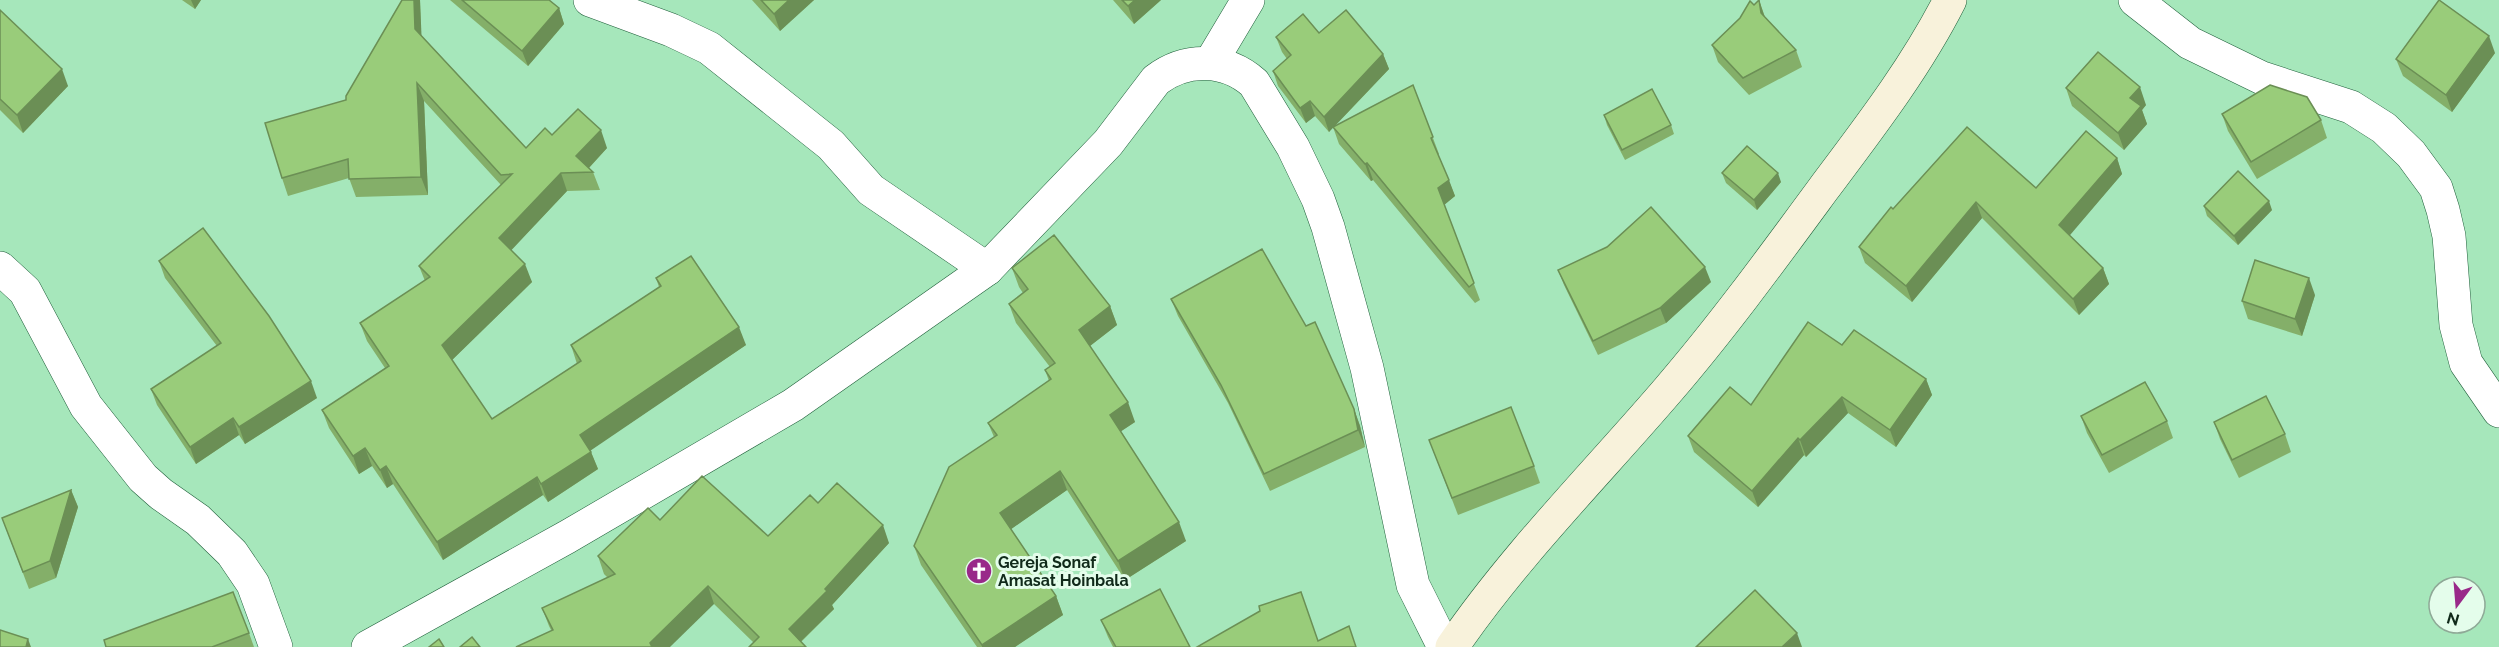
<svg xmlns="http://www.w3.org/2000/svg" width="2499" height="647" font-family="Raleway,sans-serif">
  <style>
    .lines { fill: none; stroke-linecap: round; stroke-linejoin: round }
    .street-casing { stroke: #1f5f3a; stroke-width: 34 }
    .secondary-casing { stroke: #1f5f3a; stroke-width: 34 }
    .street { stroke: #fff; stroke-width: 33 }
    .secondary { stroke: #f8f2db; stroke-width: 33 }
    .wall { fill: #84af69 }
    .shaded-wall { fill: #6b8f55 }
    .building { fill: #99cc7a; stroke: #6b8f55; stroke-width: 1.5 }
    .labels { text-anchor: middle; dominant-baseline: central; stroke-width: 6; stroke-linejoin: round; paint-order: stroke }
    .poi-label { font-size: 16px; font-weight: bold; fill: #102a1a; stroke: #e4fdeb; text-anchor: start }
  </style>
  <rect width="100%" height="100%" fill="#a6e7bb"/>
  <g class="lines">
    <defs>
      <g id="street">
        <path d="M590,0L671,30L709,48L831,145L871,190L987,269"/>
        <path d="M2135,0L2190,43L2262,78L2351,107L2384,128L2411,154L2436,188L2443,210L2449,236L2456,325L2466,363L2499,411"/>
        <path d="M1211,62L1248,0"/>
        <path d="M0,268L25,291L86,406L143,478L161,494L198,520L232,553L253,584L276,647"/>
        <path d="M368,647L567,537L793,405L987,269L1108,143L1156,80C1186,57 1226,58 1254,83L1293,147L1318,199L1328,227L1367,368L1413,585L1444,647"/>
      </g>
      <path id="secondary" d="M1452,647C1515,555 1596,474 1668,390C1723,326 1774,256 1824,188C1869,128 1916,67 1950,0"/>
    </defs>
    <use href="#street" class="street-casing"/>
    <use href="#secondary" class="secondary-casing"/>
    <use href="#street" class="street"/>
    <use href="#secondary" class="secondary"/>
  </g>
  <g class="wall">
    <path d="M182,0H201L195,9Z"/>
    <path d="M402,0H420L421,35L526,148L552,135L607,148L589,168L593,172L600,190L567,191L511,250L532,282L452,360L492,419L577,364L571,345L659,287L656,278L746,345L590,450L598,469L548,502L543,495L443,560L393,484L387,488L372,466L359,474L329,428L322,410L385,368L367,341L360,323L425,281L419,266L501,185L424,101L428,195L356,197L349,178L288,196L282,178L346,100Z"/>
    <path d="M450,0H549L559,8L564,24L528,66Z"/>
    <path d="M752,0H814L780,31Z"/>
    <path d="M1113,0H1161L1134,24Z"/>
    <path d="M1759,0L1765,17L1796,50L1802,67L1749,95L1718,62L1712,45Z"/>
    <path d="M0,10L68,86L23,133L0,110Z"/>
    <path d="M1319,33L1383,54L1389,69L1334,127L1413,85L1439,154H1438L1455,196L1444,205L1480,300L1475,303L1373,180L1371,181L1339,144L1333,127L1329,132L1315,116L1306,123L1278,86L1273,71L1287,59L1282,52L1276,37Z"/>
    <path d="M2495,53L2452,112L2403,76L2396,59Z"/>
    <path d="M2066,88L2146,105L2142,110L2147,124L2124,150L2072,106Z"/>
    <path d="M2222,114L2321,120L2327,138L2257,179L2228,131Z"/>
    <path d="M1604,115L1671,125L1674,134L1625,160L1607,125Z"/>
    <path d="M2117,158L2122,174L2069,235L2103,268L2109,284L2079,315L1982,218L1912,302L1865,263L1859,247L1893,209L2036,188Z"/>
    <path d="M1722,173L1781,182L1757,210L1726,183Z"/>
    <path d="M2204,206L2272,210L2238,245L2207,216Z"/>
    <path d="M159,261L317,398L245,444L239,435L196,464L157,405L151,389L217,346L165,278Z"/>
    <path d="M1012,268L1110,306L1117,325L1090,346L1135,422L1121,431L1186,541L1125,580L1067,490L1011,529L1056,596L1063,615L1015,647H977L921,565L914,546L994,437L988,423L1049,381L1045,370L1050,367L1016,323L1009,304L1023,293L1019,287Z"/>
    <path d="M1558,270L1711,282L1666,323L1598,355L1564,285Z"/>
    <path d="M2315,295L2302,336L2248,319L2242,301Z"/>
    <path d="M1171,299L1354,409L1360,426L1365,447L1270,491L1228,403L1178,316Z"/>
    <path d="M1842,345L1926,379L1932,395L1896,447L1848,413L1806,457L1804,455L1758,507L1694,452L1688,436L1751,405Z"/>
    <path d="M2081,416L2167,421L2173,438L2109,473L2087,433Z"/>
    <path d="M2214,422L2285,434L2291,452L2239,478L2220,439Z"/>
    <path d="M1429,440L1534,466L1540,483L1458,515Z"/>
    <path d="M71,490L78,507L56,578L29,589L2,518Z"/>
    <path d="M818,503L889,543L832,605L834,609L801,642H753L714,604L551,630L549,626L542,608L608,578L604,574L598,556L660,520L768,536Z"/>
    <path d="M1101,620L1190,647H1113L1108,637Z"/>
    <path d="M249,633L254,647H106Z"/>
  </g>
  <g class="shaded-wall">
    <path d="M191,0H201L195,9Z"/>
    <path d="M414,0H420L422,47L415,29Z"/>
    <path d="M789,0H814L780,31L774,14Z"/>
    <path d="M1135,0H1161L1134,24L1128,6Z"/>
    <path d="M1759,0L1765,18L1761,13Z"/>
    <path d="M559,8L564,24L528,66L522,51Z"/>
    <path d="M2489,36L2495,53L2452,112L2446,95Z"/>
    <path d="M1383,54L1389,69L1329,132L1324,117Z"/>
    <path d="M62,69L68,86L23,133L17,115Z"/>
    <path d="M417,83L424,101L428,195L421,177Z"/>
    <path d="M2140,87L2146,105L2142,110L2147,124L2124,150L2118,133L2130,98Z"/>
    <path d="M1310,101L1315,116L1306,123L1300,108Z"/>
    <path d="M601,130L607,148L585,172L576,156Z"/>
    <path d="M2117,158L2122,174L2065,241L2059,225Z"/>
    <path d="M1367,163L1373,180L1371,181L1365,164Z"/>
    <path d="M561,173L567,191L506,256L499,238Z"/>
    <path d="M1778,173L1781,182L1757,210L1754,200Z"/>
    <path d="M1449,180L1455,196L1444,205L1438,188Z"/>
    <path d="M2269,201L2272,210L2238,245L2234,236Z"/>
    <path d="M1976,202L1982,218L1912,302L1906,286Z"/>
    <path d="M525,264L532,282L449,363L442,345Z"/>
    <path d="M1705,267L1711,282L1666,323L1660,308Z"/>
    <path d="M2103,268L2109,284L2079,315L2073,299Z"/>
    <path d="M2309,278L2315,295L2302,336L2295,319Z"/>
    <path d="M1110,306L1117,325L1086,349L1079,330Z"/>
    <path d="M739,327L746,345L587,453L580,435Z"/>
    <path d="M1926,379L1932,395L1896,447L1890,430Z"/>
    <path d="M311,381L317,398L245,444L239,427Z"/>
    <path d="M1842,397L1848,413L1806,457L1800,440Z"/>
    <path d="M1128,402L1135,422L1117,434L1110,415Z"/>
    <path d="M1354,409L1360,426L1365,447L1358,430Z"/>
    <path d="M233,418L239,435L196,464L190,447Z"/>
    <path d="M1798,438L1804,455L1758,507L1752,491Z"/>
    <path d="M365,448L372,466L359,474L353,456Z"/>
    <path d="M591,452L598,469L548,502L541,484Z"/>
    <path d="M386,466L393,484L387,488L380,470Z"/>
    <path d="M1060,471L1067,490L1007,532L1000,513Z"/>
    <path d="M537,477L543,495L443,560L437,542Z"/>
    <path d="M71,490L78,507L56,578L50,561Z"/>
    <path d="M1179,522L1186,541L1125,580L1118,561Z"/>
    <path d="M883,525L889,543L832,605L834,609L795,647L789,629Z"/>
    <path d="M708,586L714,604L670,647H651L650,643Z"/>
    <path d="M1056,596L1063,615L1015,647H982V645Z"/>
    <path d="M1797,633L1802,647H1782Z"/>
    <path d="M28,639L31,647H26Z"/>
  </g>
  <g class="building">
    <path d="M402,0H414L415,29L526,148L545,128L552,135L578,109L601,130L576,156L593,172L561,173L499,238L525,264L442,345L492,419L581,361L571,345L661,286L656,278L691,256L739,327L580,435L591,452L541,484L537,477L437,542L386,466L380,470L365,448L353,456L322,410L389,366L360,323L430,277L419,266L512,174L501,175L417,83L421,177L349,179L348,159L282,178L265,123L346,100V96Z"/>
    <path d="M462,0H549L559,8L522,51Z"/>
    <path d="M761,0H789L774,14Z"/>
    <path d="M1122,0H1135L1128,6Z"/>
    <path d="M1759,0L1761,13L1796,50L1743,78L1712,45L1740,18L1750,1L1754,5Z"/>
    <path d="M2439,0L2489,36L2446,95L2396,59Z"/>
    <path d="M0,10L62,69L17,115L0,99Z"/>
    <path d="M1346,10L1383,54L1324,117L1310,101L1300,108L1273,71L1291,55L1276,37L1303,14L1319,33Z"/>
    <path d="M2098,52L2140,87L2130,98L2141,106L2118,133L2066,88Z"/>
    <path d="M1413,85L1433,137L1431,138L1449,180L1438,188L1474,283L1469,287L1367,163L1365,164L1333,127Z"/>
    <path d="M2270,85L2307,97L2321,120L2251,162L2222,114Z"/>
    <path d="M1652,89L1671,125L1622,150L1604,115Z"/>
    <path d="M1967,127L2036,188L2086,131L2117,158L2059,225L2103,268L2073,299L1976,202L1906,286L1859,247L1891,207L1893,209Z"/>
    <path d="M1747,146L1778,173L1754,200L1722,173Z"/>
    <path d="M2238,171L2269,201L2234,236L2204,206Z"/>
    <path d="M1651,207L1705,267L1660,308L1593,341L1558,270L1607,247Z"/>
    <path d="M203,228L269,316L311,381L239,427L233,418L190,447L151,389L221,343L159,261Z"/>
    <path d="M1054,235L1110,306L1079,330L1128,402L1110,415L1179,522L1118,561L1060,471L1000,513L1056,596L982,645L914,546L949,467L997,435L988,423L1051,379L1045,370L1055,363L1009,304L1028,289L1012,268Z"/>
    <path d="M1262,249L1306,326L1315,322L1354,409L1358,430L1264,474L1221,385L1171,299Z"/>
    <path d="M2255,260L2309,278L2295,319L2242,301Z"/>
    <path d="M1808,322L1842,345L1854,330L1926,379L1890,430L1842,397L1800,440L1798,438L1752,491L1688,436L1730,387L1751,405Z"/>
    <path d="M2145,382L2167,421L2102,455L2081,416Z"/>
    <path d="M2266,396L2285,434L2232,460L2214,422Z"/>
    <path d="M1511,407L1534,466L1452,498L1429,440Z"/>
    <path d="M702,476L768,536L810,495L818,503L837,483L883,525L825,589L827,591L789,629L806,647H749L759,637L708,586L650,643L652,647H516L553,630L542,608L615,574L598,556L648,508L660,520Z"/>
    <path d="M71,490L50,561L23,572L2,518Z"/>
    <path d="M1160,589L1190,647H1116L1101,620Z"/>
    <path d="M1755,590L1797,633L1782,647H1696Z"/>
    <path d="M233,592L249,633L212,647H106L104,640Z"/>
    <path d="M1301,592L1318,641L1349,626L1356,647H1197L1260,611L1259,606Z"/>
    <path d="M0,630L28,639L26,647H0Z"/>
    <path d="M472,637L480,647H460Z"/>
    <path d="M439,639L444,647H429Z"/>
  </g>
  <defs>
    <symbol id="church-disc" viewBox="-11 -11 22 22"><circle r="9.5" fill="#992989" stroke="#e4fdeb"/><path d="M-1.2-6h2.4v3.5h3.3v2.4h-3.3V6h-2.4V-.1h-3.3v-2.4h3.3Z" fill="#fff"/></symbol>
  </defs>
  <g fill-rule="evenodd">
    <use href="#church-disc" x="964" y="556" width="30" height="30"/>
  </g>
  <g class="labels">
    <g class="poi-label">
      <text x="998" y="562">Gereja Sonaf<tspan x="998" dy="18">Amasat Hoinbala</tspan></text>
    </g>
  </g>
  <g transform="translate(2457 605) rotate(196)"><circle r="28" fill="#e4fdeb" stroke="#8fa997" stroke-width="1.5"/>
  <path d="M0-4.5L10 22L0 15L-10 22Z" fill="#992989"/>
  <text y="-9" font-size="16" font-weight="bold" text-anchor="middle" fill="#102a1a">N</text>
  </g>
</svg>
